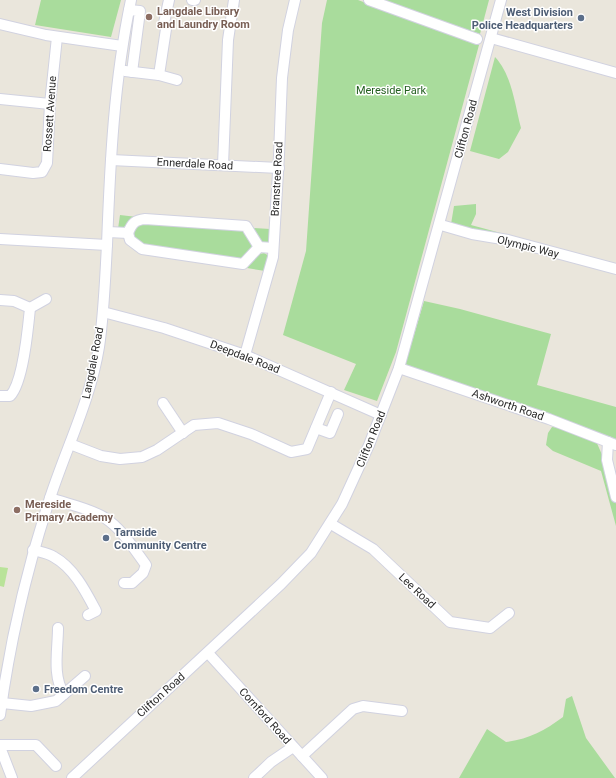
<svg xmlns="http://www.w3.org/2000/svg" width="616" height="778" font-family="Roboto,sans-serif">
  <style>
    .green { fill: #a9dc9c }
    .pitch { fill: #b9e399 }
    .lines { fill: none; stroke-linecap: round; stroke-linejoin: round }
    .minor-casing { stroke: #d1d2e0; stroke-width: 12 }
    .minor { stroke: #fff; stroke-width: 10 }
    .education-dot { fill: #8d6e63; stroke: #fff; stroke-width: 1.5 }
    .service-dot { fill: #5c6f8a; stroke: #fff; stroke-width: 1.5 }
    .labels { text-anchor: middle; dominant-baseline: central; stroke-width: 3; stroke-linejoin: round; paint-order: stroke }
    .education-label { font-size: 11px; font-weight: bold; fill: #785e54; stroke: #fff; text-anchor: start }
    .service-label { font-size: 11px; font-weight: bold; fill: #4e5e75; stroke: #fff; text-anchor: start }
    .park-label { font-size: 11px; fill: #245f20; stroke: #fff }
    .street-label { font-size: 11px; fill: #292929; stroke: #fff }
  </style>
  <rect width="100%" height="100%" fill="#eae6dc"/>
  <g class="green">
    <path d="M41,0H121L111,37L35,25Z"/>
    <path d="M327,0H358L479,45L396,352L377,401L344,390L356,364L283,335L306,251L322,23Z"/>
    <path d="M380,0H489L480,34Z"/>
    <path d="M495,57C512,75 515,105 521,128L508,152L499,159L470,151Z"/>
    <path d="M476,204V214L471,225L519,238L518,241L451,224L454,206Z"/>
    <path d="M120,215L137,217L123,229H118Z"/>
    <path d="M137,219L246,226L259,247L243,264L134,244L131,224Z"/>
    <path d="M253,228L270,229L271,237L268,244L260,242Z"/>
    <path d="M264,253L269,256L265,271L247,268L260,254Z"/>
    <path d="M424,301L460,309L551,334L537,385L616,407V445L404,369Z"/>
    <path d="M552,427L561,428L596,441L603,457L616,504V526L601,471L553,451L546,445L548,433Z"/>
    <path d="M572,696L586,738L615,778H459L487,729L506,742C529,739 544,731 563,717L566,699Z"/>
  </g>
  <path class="pitch" d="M0,567L8,568L4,587L0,586Z"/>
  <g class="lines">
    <defs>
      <g id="minor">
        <path d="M192,0H195"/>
        <path d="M369,0L477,39"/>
        <path d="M129,10L140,11L132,72"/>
        <path d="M0,24L46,35L122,46"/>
        <path d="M491,38L616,73"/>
        <path d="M125,71L159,75L177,80"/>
        <path d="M159,75L166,29L164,23L169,0"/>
        <path d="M0,99L50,104"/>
        <path d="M111,160L279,168"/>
        <path d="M223,165L228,40L234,0"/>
        <path d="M0,169L33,173L42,172L47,163L50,104L57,37"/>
        <path d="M441,225L472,234L508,240L616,269"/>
        <path d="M108,232L128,233C132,223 135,220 145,219L246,226L259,247L273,248"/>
        <path d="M128,233L130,240L142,249L243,264L259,247"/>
        <path d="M0,239L107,245"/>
        <path d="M0,300L14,301L30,308C28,329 23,383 10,396H0"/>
        <path d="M30,308L46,299"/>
        <path d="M103,312L164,328L245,355L381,415"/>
        <path d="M245,355L273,257L279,155L282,78L288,30L295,0"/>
        <path d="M399,368L549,419L616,445"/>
        <path d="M163,403L183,433"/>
        <path d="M316,428L330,433L338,414"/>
        <path d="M608,442L607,460L616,497"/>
        <path d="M70,444L101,456L120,459L142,457L157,450L194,425L218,423L251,434L291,452L307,449L331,392"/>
        <path d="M50,498C67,504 90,508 105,518C122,529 134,549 146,565L143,573L132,583H124"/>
        <path d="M331,524L373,549L450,622L490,628L509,613"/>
        <path d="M33,550C40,552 48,553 54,557C74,568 86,592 96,611L88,615"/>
        <path d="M58,628C58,649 52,676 64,694"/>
        <path d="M208,653L322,778"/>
        <path d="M2,703L31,706L56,701L85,676"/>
        <path d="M0,715C10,641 26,572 49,501C66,448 90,402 99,347C104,313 105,279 107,245C110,163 114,80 131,0"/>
        <path d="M0,745H36L56,766"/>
        <path d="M0,747L12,778"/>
        <path d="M302,756L353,709L363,706L402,711"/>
        <path d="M72,778L281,584L311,553L342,504L369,445L399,368L501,0"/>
        <path d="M254,778L271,762L293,747"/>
      </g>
    </defs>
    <use href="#minor" class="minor-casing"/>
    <use href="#minor" class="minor"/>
  </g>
  <g class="education-dot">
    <circle cx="149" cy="17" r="4"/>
    <circle cx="17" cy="510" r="4"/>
  </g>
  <g class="service-dot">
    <circle cx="581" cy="18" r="4"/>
    <circle cx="106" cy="538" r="4"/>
    <circle cx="36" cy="689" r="4"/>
  </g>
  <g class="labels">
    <g class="education-label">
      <text x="157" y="11">Langdale Library<tspan x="157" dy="13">and Laundry Room</tspan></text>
      <text x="25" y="504">Mereside<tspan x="25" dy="13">Primary Academy</tspan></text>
    </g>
    <g class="service-label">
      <text x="573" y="12" text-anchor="end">West Division<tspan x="573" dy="13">Police Headquarters</tspan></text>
      <text x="114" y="532">Tarnside<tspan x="114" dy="13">Community Centre</tspan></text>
      <text x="44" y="689">Freedom Centre</text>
    </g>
    <g class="park-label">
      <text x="391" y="90">Mereside Park</text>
    </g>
    <g class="street-label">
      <text transform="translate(50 114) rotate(-86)">Rossett Avenue</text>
      <text transform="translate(466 129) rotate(-75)">Clifton Road</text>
      <text transform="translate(195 164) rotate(3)">Ennerdale Road</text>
      <text transform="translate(277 179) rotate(-87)">Branstree Road</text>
      <text transform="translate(528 247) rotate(14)">Olympic Way</text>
      <text transform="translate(245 357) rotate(21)">Deepdale Road</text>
      <text transform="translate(93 363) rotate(-79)">Langdale Road</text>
      <text transform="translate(508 405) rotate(19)">Ashworth Road</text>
      <text transform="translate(371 439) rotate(-68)">Clifton Road</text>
      <text transform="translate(417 591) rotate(43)">Lee Road</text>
      <text transform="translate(161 695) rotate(-42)">Clifton Road</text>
      <text transform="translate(265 716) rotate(48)">Cornford Road</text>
    </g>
  </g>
</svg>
